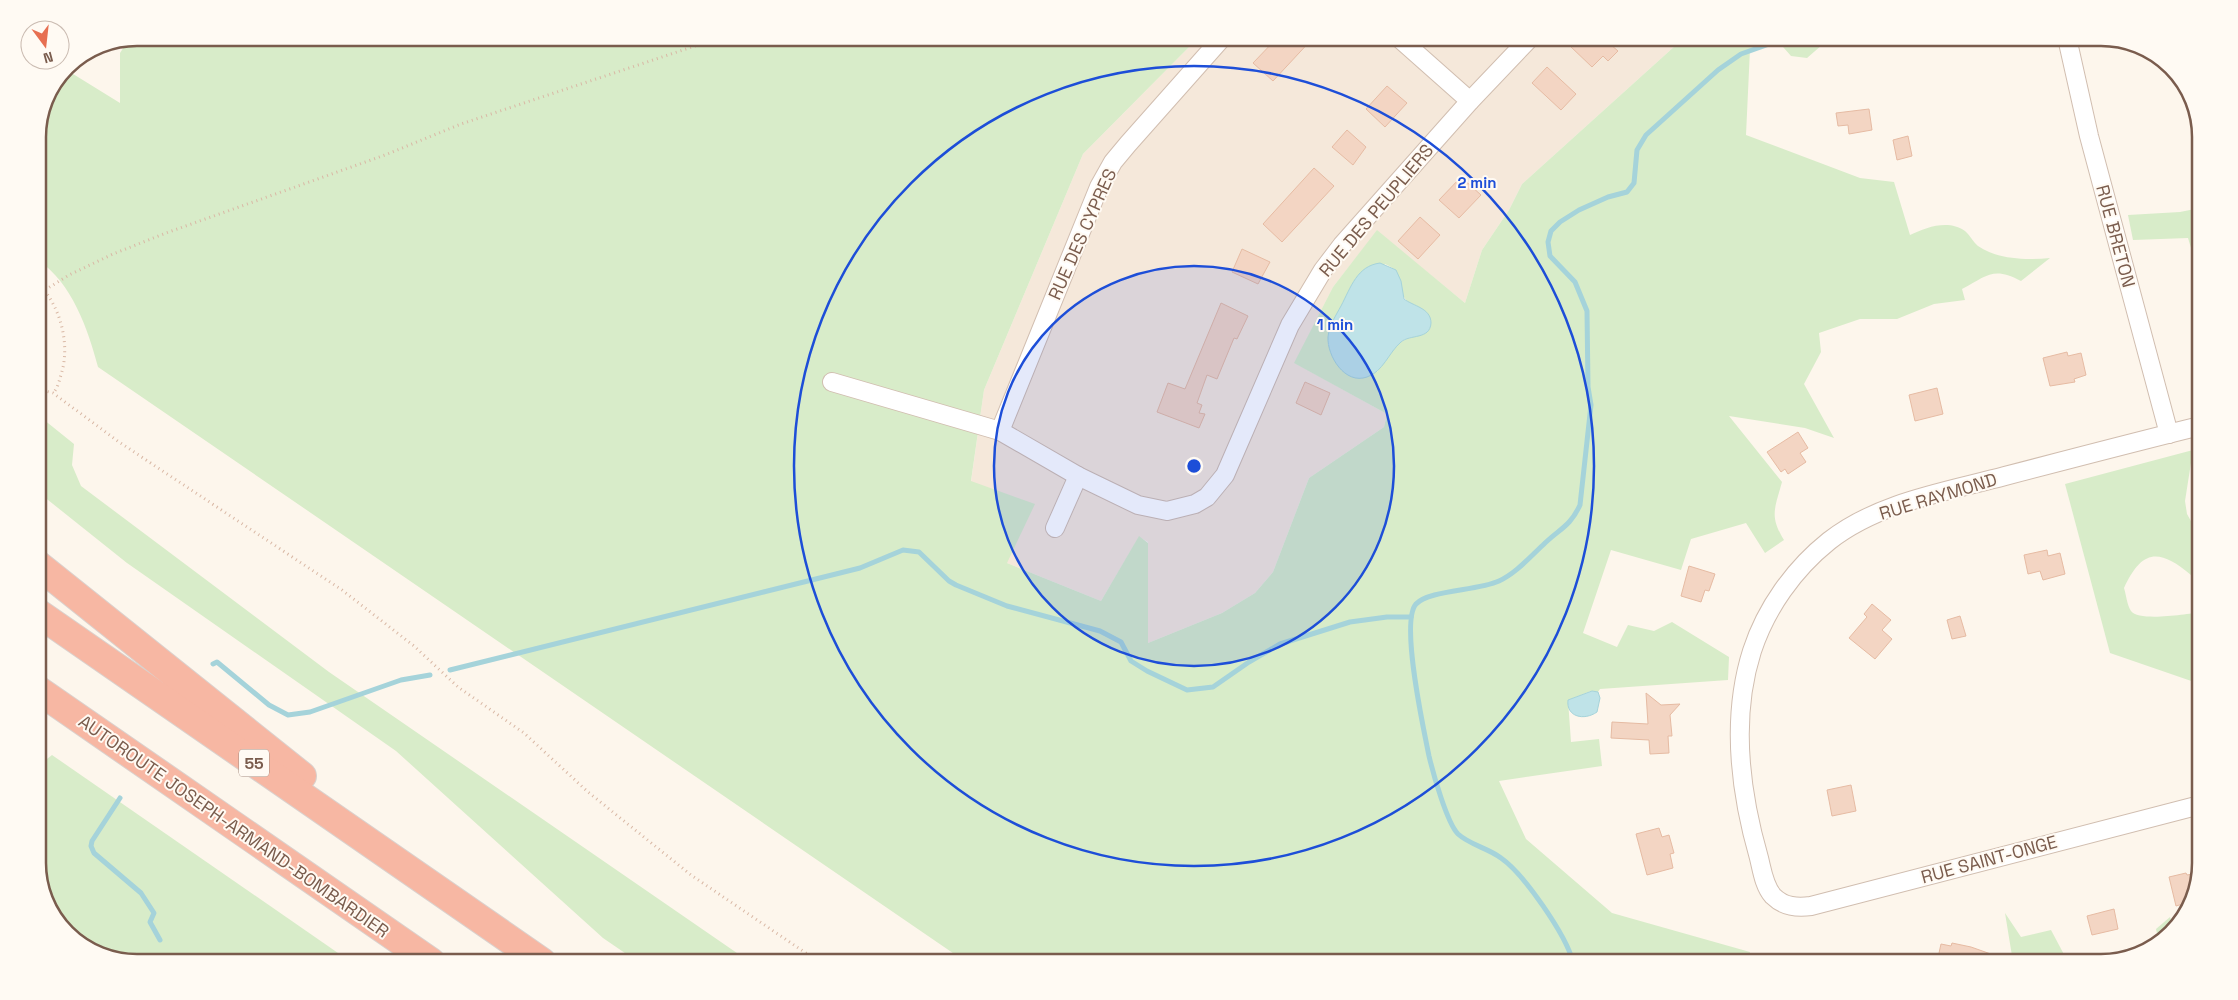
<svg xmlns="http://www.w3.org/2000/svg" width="2238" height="1000" font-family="'Space Grotesk',sans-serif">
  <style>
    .residential { fill: #f5e8da }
    .green { fill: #d8ecc9; fill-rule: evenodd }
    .water { fill: #bfe3e8; stroke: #a5d3da }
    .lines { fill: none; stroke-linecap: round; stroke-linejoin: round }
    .stream { stroke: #a5d3da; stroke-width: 5 }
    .building { fill: #f3d5c3; stroke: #e6bba3 }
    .street-casing { stroke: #d1beb0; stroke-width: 20 }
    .highway-casing { stroke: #dad1cd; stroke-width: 30 }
    .path { stroke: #d9b8a5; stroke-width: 3; stroke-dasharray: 1 4; stroke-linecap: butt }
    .street { stroke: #fff; stroke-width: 18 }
    .highway { stroke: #f7b7a3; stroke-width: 28 }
    .ring { fill: none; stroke: #1d4ed8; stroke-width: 2.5 }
    .labels { text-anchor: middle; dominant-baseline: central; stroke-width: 4; stroke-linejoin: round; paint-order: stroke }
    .shield { fill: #fffaf3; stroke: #a28b7f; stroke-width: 1 }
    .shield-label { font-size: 16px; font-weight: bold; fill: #7a5c4d }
    .street-label { font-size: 18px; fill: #7a5c4d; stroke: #fffaf3 }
    .rim { fill: none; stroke: #7a5c4d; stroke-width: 2.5 }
    .centre { fill: #1d4ed8; stroke: #fffaf3; stroke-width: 2.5 }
    .ring-label { font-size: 15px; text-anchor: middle; font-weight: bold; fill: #1d4ed8; stroke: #fffaf3; stroke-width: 4; stroke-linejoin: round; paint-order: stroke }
  </style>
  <rect width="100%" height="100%" fill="#fdf6ec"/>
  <path class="residential" d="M1198,38H1679L1676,45L1522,184L1509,210L1482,250L1465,303L1377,231L1333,287L1295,363L1387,414L1384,427L1309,478L1273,572L1255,593L1222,613L1148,643V542L1139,537L1101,601L1007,563L971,482L984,390L1083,154Z"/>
  <g class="green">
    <path d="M137,38H1198L1083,154L984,390L971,481L1035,504L1007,563L1101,601L1139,536L1148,543V643L1222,613L1255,593L1273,572L1309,478L1384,427L1387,414L1294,363L1333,287L1377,230L1465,303L1482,250L1509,210L1522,184L1676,45L1680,38H1830L1807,58L1791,56L1777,40L1750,49L1746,135L1860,178L1894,182L1910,235C1926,227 1949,219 1965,231C1970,235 1973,242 1978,246C1998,260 2027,260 2050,258L2021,281C1993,266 1987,276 1962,289L1965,300L1934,304L1897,319H1860L1819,333L1821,352L1804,384L1834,438L1805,428L1729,416L1782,482C1775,508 1769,516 1784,540L1765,553L1746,523L1691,539L1681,570L1611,550L1583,633L1617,647L1628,625L1654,631L1672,622L1729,657L1728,680L1600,689L1598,692L1591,691L1568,700L1571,742L1599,739L1602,766L1499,781L1526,839L1612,913L1750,952L1748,962H966L98,367C88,329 72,283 38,260V131L48,93L65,69L120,103V53L129,39ZM1385,264C1406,273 1395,282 1404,297C1409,306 1423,315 1431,322C1427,340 1411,333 1400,343C1391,351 1384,362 1377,372L1328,345V335L1332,321Z"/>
    <path d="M2200,208V259L2195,261L2188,238L2133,240L2128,215L2180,212Z"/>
    <path d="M38,415L74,444L72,465L81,486L329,672L750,962H638L603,938L396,751L127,563L38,492Z"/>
    <path d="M2193,450L2185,501L2187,514L2200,537V573L2191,575C2159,548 2142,549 2124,588C2126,594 2127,605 2131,611C2139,622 2188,614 2200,612V684L2110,653L2065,484Z"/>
    <path d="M52,755L351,962H137L99,955L54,919L38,870V766Z"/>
    <path d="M2005,913L2021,937L2051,930L2068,962H2013Z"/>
    <path d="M2170,917L2173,925L2159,942L2156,929Z"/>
  </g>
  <g class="water">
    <path d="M1380,263L1396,270L1401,281L1404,299C1413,306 1431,308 1431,323C1430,340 1410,334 1401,342C1389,352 1383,372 1367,377C1345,385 1327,356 1328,337C1329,326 1336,315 1341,306C1351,287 1357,266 1380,263Z"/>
    <path d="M1592,691L1598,692L1600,698L1597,712C1584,721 1566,717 1568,700Z"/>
  </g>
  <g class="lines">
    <g class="stream">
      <path d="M213,664L217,662L269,705L288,715L310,712L401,680L430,675"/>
      <path d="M450,670L860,568L903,550L919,552L949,581L956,585L1007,606L1100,631L1121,642L1131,661L1147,671L1187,690L1213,687L1249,662L1280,644L1350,622L1387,617H1411"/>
      <path d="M120,798L92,841L91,846L94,853L141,893L154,913L150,922L160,940"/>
      <path d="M1573,962C1566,935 1524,874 1501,858C1488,848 1470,845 1458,834C1447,823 1433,773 1429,756C1424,731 1400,622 1416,604C1429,590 1477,591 1499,581C1516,573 1529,558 1543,545C1559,529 1570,527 1580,505L1591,405L1588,387L1587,311L1575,282L1550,256L1548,242L1551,231L1560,222L1579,210L1608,197L1627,192L1634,183L1637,150L1646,135L1718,70L1741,54L1786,38"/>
    </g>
  </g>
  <g class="building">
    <path d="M1277,38H1313L1273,81L1253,63Z"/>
    <path d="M1578,38H1603L1618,51L1608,61L1603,56L1592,67L1570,46Z"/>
    <path d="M1547,67L1576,94L1561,110L1532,83Z"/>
    <path d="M1387,86L1407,103L1385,127L1366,109Z"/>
    <path d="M1869,109L1872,130L1849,134L1848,125L1838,126L1836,113Z"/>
    <path d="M1347,130L1366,147L1353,165L1332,147Z"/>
    <path d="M1908,136L1912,156L1897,160L1893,140Z"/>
    <path d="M1314,168L1334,186L1282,242L1263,224Z"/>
    <path d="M1461,177L1481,195L1459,218L1439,200Z"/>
    <path d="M1420,217L1440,235L1418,259L1398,241Z"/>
    <path d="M1242,249L1270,262L1258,284L1232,272Z"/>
    <path d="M1221,303L1248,316L1237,339L1234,338L1217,379L1207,375L1197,403L1202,405L1199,413L1205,414L1199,428L1157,412L1168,383L1185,389Z"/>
    <path d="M2067,352L2068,356L2081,353L2086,375L2074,379L2075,382L2050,386L2043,358Z"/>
    <path d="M1305,382L1330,393L1321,415L1296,403Z"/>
    <path d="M1937,388L1943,414L1915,421L1909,395Z"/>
    <path d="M1798,432L1808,448L1800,453L1806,462L1788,474L1785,469L1781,472L1767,452Z"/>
    <path d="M2047,550L2048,556L2060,553L2065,574L2043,580L2040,571L2028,574L2024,555Z"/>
    <path d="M1689,566L1715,574L1709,591L1705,590L1701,602L1681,596Z"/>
    <path d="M1872,604L1891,620L1882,630L1892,639L1875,659L1849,638L1867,617L1864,614Z"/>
    <path d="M1960,616L1966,636L1952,639L1947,620Z"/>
    <path d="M1646,693L1661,705L1680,704L1670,715L1672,736H1668L1669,753L1650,754L1649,740L1611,738L1612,722L1648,724Z"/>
    <path d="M1851,785L1856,811L1832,816L1827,790Z"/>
    <path d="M1659,828L1662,837L1669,835L1674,853L1670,854L1673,868L1647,875L1636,834Z"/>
    <path d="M2186,873L2187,875L2199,873L2193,901L2176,906L2169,877Z"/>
    <path d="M2114,909L2118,929L2092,935L2087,916Z"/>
    <path d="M1952,943L1971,947L2005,959V962H1937L1941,944L1951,946Z"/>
  </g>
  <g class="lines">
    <defs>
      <g id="street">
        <path d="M1399,38L1470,101"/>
        <path d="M2067,38L2089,136L2169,434"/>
        <path d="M832,382L1000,431L1078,476L1138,505L1167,511L1195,504L1207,497L1225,475L1290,325L1323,270L1342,245L1470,101L1530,38"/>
        <path d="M2200,426C2135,442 2070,459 2005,476C1945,492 1879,502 1829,541C1794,569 1766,608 1752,651C1731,717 1740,792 1759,858C1762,870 1764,886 1773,896C1784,907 1797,908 1811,906L2200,805"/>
        <path d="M1000,431L1099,187L1113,162L1128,144L1222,38"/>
        <path d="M1055,528L1078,476"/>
      </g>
      <g id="highway">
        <path d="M38,565L302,776"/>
        <path d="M38,613L542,962"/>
        <path d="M38,690L431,962"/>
      </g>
    </defs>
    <use href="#street" class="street-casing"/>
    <use href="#highway" class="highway-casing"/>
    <g class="path">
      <path d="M38,283C60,305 71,344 61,375C59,381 58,388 53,393"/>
      <path d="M45,290L69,275L113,254L166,233L385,155L461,124L719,38"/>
      <path d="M38,389L53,393L119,442L342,590L414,646L458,687L524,733L588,792L691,875L819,962"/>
    </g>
    <use href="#street" class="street"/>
    <use href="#highway" class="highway"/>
  </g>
  <circle cx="1194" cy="466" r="200" fill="#1d4ed8" fill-opacity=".12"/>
  <g class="ring">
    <circle cx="1194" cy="466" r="200"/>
    <circle cx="1194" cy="466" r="400"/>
  </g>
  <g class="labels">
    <rect class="shield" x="239" y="749.5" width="30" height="27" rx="4"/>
    <g class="shield-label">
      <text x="254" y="763">55</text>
    </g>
    <g class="street-label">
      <text transform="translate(1376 210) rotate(-50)">RUE DES PEUPLIERS</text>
      <text transform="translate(1082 234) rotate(-66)">RUE DES CYPRES</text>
      <text transform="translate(2116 236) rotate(75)">RUE BRETON</text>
      <text transform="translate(1938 496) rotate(-17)">RUE RAYMOND</text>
      <text transform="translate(234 826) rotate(35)">AUTOROUTE JOSEPH-ARMAND-BOMBARDIER</text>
      <text transform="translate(1989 859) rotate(-15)">RUE SAINT-ONGE</text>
    </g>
  </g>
  <path d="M0 0H2238V1000H0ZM137 46H2101A91 91 0 0 1 2192 137V863A91 91 0 0 1 2101 954H137A91 91 0 0 1 46 863V137A91 91 0 0 1 137 46Z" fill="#fffaf3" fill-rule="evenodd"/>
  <path class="rim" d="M137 46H2101A91 91 0 0 1 2192 137V863A91 91 0 0 1 2101 954H137A91 91 0 0 1 46 863V137A91 91 0 0 1 137 46Z"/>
  <circle cx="1194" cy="466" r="8" class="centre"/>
  <g class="ring-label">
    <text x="1477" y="188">2 min</text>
    <text x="1335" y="330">1 min</text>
  </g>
  <g transform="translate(45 45) rotate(165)"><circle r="24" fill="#fffaf3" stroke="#cabbb1"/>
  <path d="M0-4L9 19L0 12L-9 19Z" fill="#e76f51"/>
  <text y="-8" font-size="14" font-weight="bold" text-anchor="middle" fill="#7a5c4d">N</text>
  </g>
</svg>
